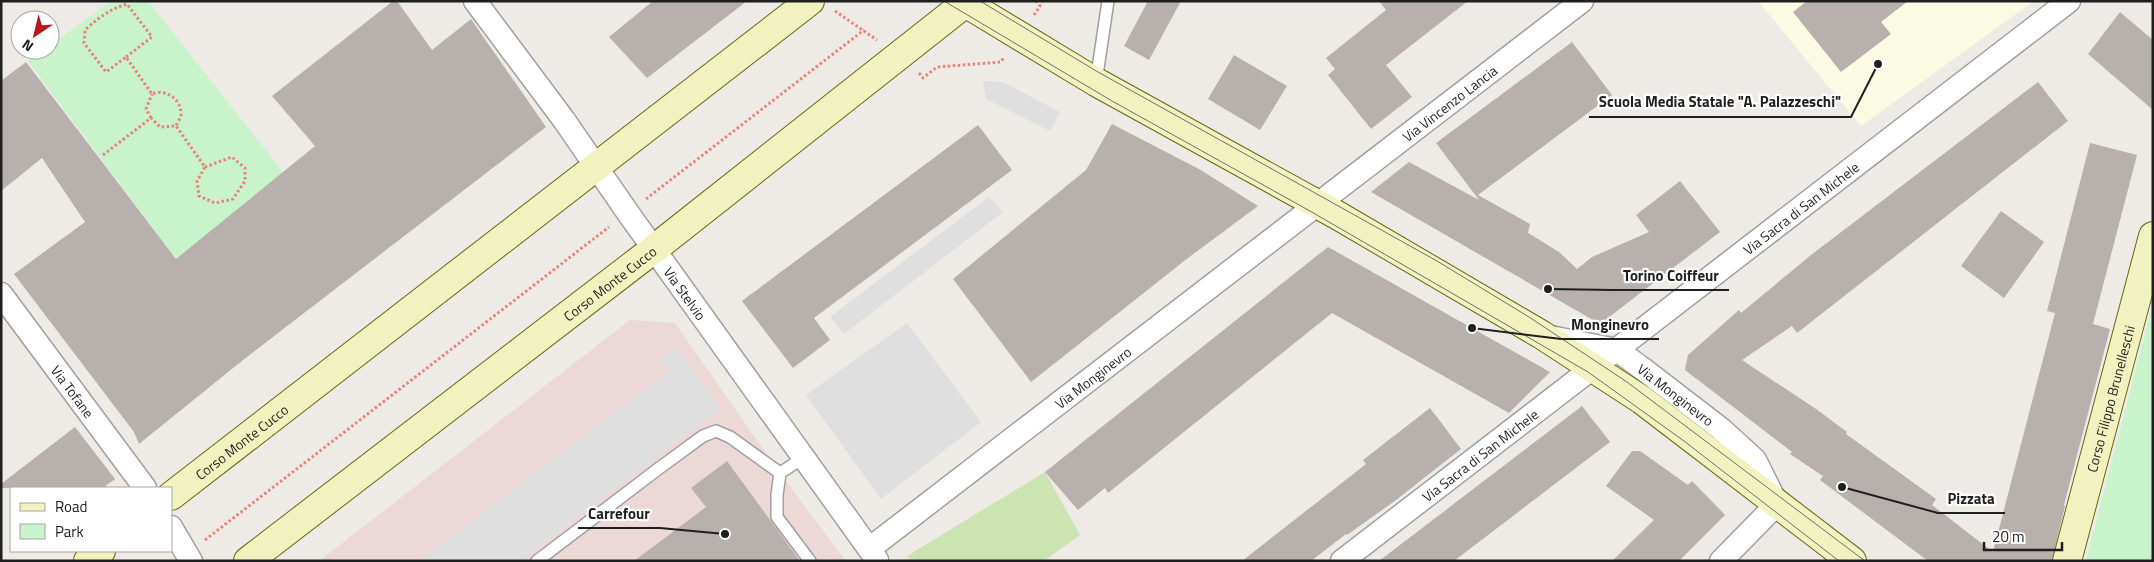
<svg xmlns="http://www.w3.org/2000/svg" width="2154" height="562" font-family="'Titillium Web',sans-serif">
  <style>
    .commercial { fill: #edd8d8 }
    .education { fill: #fbfae2 }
    .grass { fill: #cce3b2 }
    .park { fill: #c9f3ca }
    .parking { fill: #dfdfdf }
    .building { fill: #b7b0ac }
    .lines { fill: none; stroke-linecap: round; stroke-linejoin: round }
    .lane-casing { stroke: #a0a0a0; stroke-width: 14 }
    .street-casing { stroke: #a0a0a0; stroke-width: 25 }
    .secondary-casing { stroke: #646a12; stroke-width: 30 }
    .path { stroke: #ea837c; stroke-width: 3; stroke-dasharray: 2.5 2.5; stroke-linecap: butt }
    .lane { stroke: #fff; stroke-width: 11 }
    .street { stroke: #fff; stroke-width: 22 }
    .secondary { stroke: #f2f2c1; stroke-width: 28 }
    .tram { stroke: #6d6d6d; stroke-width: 1 }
    .labels { text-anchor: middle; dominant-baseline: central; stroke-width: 4.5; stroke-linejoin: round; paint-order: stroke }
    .street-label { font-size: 14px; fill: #1f1f1f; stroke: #fff }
    .leader { fill: none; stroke: #1f1f1f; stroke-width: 2 }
    .callout-dot { fill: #1f1f1f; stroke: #fff; stroke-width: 2 }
    .callout-label { font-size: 15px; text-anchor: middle; font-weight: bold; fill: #1f1f1f; stroke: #fff; stroke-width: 4.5; stroke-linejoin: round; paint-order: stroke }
  </style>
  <rect width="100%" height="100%" fill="#eeebe6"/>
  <path class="commercial" d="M630,320L675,323L780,473L846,561H319Z"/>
  <path class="education" d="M1758,1H2034L1861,126Z"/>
  <path class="grass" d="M1045,472L1080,535L1044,561H911L907,556Z"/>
  <g class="park">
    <path d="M111,1H148L283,172L176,259L28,61L44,50H50V46Z"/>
    <path d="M2153,303V561H2086Z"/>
  </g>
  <g class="parking">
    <path d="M983,81L1003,82L1060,112L1050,131L986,99Z"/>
    <path d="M989,197L1003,212L844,334L830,317Z"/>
    <path d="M907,323L981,422L881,499L806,395Z"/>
    <path d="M675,348L721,408L520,561H419L669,371L660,360Z"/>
  </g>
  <g class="building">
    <path d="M393,1H397L432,50L471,19L546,127L243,360L139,444L134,432L14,274L85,222L42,158L1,191V81L26,62L176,259L315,146L272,96Z"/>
    <path d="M653,1H747L647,78L609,37Z"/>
    <path d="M1148,1H1181L1149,60L1124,46Z"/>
    <path d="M1379,1H1468L1386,65L1412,97L1371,129L1328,75L1335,69L1326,58L1386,10Z"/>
    <path d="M1807,1H1908L1881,22L1891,34L1841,72L1793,12Z"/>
    <path d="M2120,12L2153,40V110L2088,54Z"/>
    <path d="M1572,42L1612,95L1478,195L1530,224L1528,233L1559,252L1577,269L1592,257L1649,232L1636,215L1680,181L1720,232L1600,324L1371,192L1409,162L1479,200L1436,143Z"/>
    <path d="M1234,55L1287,86L1260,130L1208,99Z"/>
    <path d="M2038,82L2068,121L1797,333L1792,326L1742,360L1819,411L1847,432L1846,434L1936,499L1932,505L1993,552L2055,313L2047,311L2090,143L2137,155L2093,324L2110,329L2064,505L2065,506L2052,561H1928L1820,480L1823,476L1790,454L1792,452L1685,370L1688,355L1739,310L1741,313L1811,255Z"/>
    <path d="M1112,124L1199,169L1258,206L1188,258L1031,382L953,279L1086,170Z"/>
    <path d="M978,125L1012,170L814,318L830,340L793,368L742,301Z"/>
    <path d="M2001,211L2044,242L2004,298L1961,266Z"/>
    <path d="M1328,247L1550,372L1509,413L1332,313L1108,493L1105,488L1078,510L1045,472Z"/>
    <path d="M1582,406L1610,442L1454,561H1379Z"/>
    <path d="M1430,408L1461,449L1396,500L1347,535L1346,534L1311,561H1242L1366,464L1363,460Z"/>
    <path d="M75,427L115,479L103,488H1V484Z"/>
    <path d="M1632,451H1640L1688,485L1692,481L1725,515L1679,561H1612L1654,520L1606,486Z"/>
    <path d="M727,461L800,561H634L706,507L691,488Z"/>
  </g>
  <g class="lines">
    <defs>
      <g id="lane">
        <path d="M1096,82L1108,1"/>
        <path d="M803,458L780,473L777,495V517L810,561"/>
        <path d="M537,561L658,469L703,436L716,431L730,437L780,473"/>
      </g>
      <g id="street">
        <path id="s1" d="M475,1L564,120L628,213L877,560"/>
        <path id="s2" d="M1,294L145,488"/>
        <path id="s3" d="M1550,337L1617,350L1643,369L1721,429L1755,460L1777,504L1721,561"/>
        <path d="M171,527L191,561"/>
        <path id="s4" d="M869,549L1582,1"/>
        <path id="s5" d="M1342,561L2069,1"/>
      </g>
      <g id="secondary">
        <path d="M962,1L1096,82L1337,215L1542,335L1642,400L1852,561"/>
        <path id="s6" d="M171,496L810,1"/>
        <path d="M88,561L101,551"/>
        <path id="s7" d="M248,561L654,249L968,1"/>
        <path id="s8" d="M2067,561L2153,236"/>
      </g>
    </defs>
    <use href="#lane" class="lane-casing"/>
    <use href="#street" class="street-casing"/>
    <use href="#secondary" class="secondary-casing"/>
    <g class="path">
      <path d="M835,11L877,40"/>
      <path d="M1034,15L1040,6L1036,1"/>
      <path d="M126,57L152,37L127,4C110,9 98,18 85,30L84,43L106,72L126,57L152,94C165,88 182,99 181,115C181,118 177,123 176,126"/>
      <path d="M919,73L923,78L937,67L1001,62L1004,57"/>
      <path d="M151,118L146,109L152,94"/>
      <path d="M103,155L151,118L160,127L176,126L205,167L197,181L199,196L215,203L233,199L245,181V168L232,157L205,167"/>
      <path d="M646,199L864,30"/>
      <path d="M205,540L609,227"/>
    </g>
    <use href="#lane" class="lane"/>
    <use href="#street" class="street"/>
    <use href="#secondary" class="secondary"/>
    <g class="tram">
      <path d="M944,1L1112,101L1310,211L1588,372L1684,441L1839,561"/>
      <path d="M980,1L1098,72L1437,261L1529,317L1627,382L1865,561"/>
    </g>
  </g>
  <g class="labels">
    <g class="street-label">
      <text stroke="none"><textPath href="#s4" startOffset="732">Via Vincenzo Lancia</textPath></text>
      <text stroke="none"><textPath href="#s5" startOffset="579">Via Sacra di San Michele</textPath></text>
      <text stroke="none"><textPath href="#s7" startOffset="456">Corso Monte Cucco</textPath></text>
      <text stroke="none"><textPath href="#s1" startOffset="360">Via Stelvio</textPath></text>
      <text stroke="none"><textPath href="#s4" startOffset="282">Via Monginevro</textPath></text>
      <text stroke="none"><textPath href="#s2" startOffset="121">Via Tofane</textPath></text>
      <text stroke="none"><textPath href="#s3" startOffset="142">Via Monginevro</textPath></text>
      <text stroke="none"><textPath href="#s8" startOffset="168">Corso Filippo Brunelleschi</textPath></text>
      <text stroke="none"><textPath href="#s6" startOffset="89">Corso Monte Cucco</textPath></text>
      <text stroke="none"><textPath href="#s5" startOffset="174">Via Sacra di San Michele</textPath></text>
    </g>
  </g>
  <path class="leader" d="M1878 64L1851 117H1589M1548 289L1613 290H1729M1472 328L1561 339H1659M1842 487L1938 513H2005M725 534L660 528H578"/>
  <g class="callout-dot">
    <circle cx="1878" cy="64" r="5"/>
    <circle cx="1548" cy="289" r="5"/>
    <circle cx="1472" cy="328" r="5"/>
    <circle cx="1842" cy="487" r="5"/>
    <circle cx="725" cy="534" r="5"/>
  </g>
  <g class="callout-label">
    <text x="1720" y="107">Scuola Media Statale "A. Palazzeschi"</text>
    <text x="1671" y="281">Torino Coiffeur</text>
    <text x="1610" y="330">Monginevro</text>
    <text x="1971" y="504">Pizzata</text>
    <text x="619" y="519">Carrefour</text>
  </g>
  <rect width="2154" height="562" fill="none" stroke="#1f1f1f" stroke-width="5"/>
  <rect x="10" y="487" width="162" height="65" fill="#ffffff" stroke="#a5a5a5"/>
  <rect x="20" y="503" width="25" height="8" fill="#f2f2c1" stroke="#a5a5a5"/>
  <text x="55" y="512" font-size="15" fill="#1f1f1f">Road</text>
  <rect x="20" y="524" width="25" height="15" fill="#c9f3ca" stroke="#a5a5a5"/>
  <text x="55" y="537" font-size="15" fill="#1f1f1f">Park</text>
  <g transform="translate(35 35) rotate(215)"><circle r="24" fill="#ffffff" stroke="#a5a5a5"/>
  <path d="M0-4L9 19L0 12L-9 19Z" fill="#b6181e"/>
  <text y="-8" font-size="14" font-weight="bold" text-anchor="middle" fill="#1f1f1f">N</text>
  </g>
  <path d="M1984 542v8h78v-8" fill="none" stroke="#1f1f1f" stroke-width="2.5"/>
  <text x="1992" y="542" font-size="15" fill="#1f1f1f" stroke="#ffffff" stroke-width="4" paint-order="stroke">20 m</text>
</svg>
